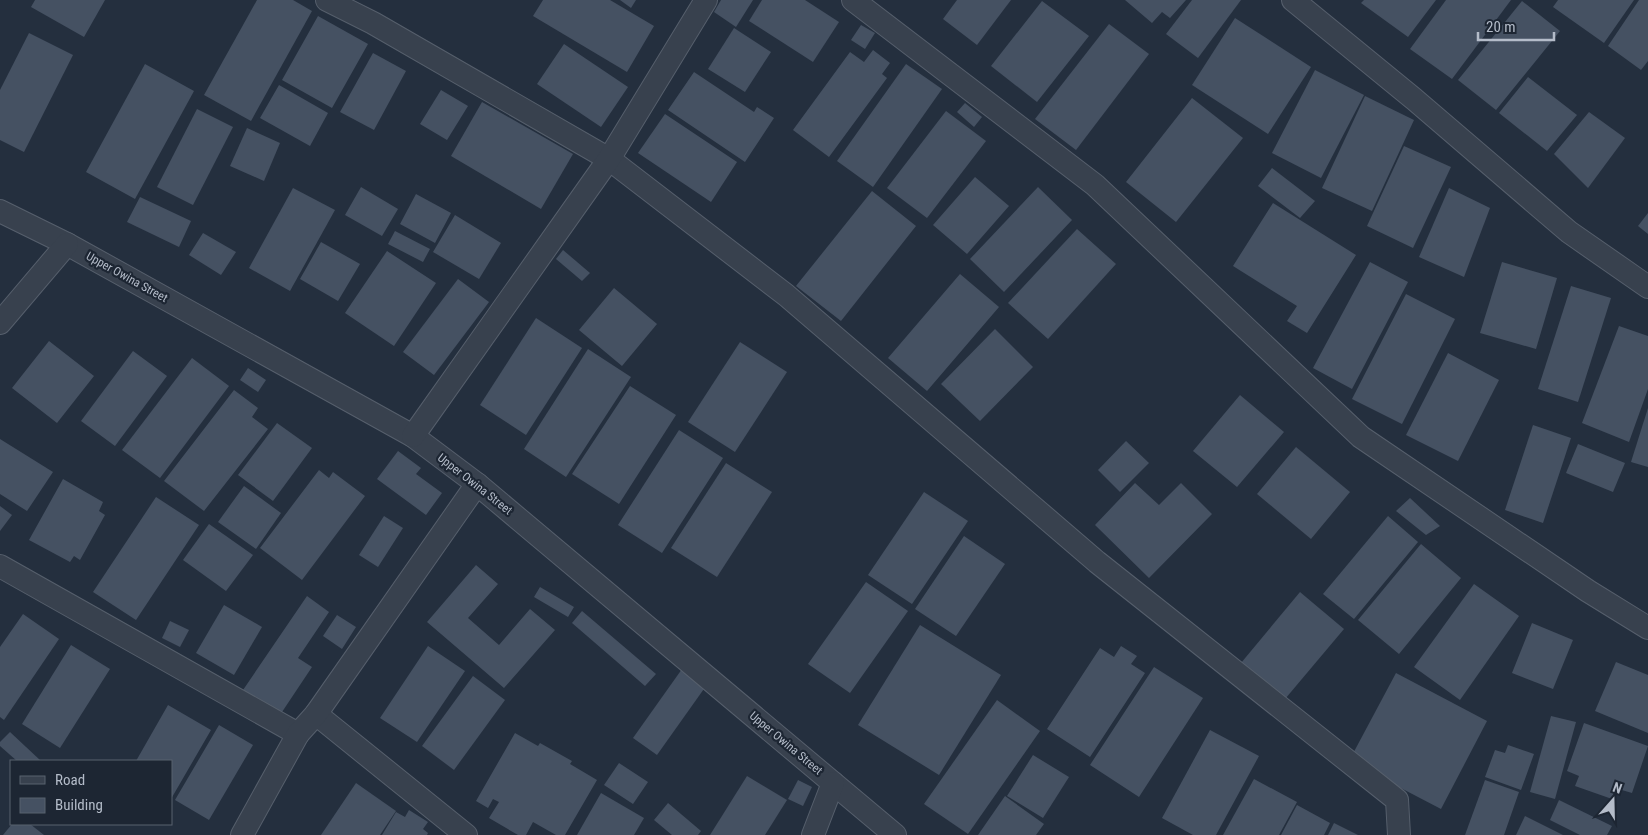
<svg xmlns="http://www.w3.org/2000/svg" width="1648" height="835" font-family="'Roboto Condensed',sans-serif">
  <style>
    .building { fill: #455162 }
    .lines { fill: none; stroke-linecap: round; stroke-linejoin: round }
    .minor-casing { stroke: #565f6c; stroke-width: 24 }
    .minor { stroke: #38414e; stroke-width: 22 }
    .labels { text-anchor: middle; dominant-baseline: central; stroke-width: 4.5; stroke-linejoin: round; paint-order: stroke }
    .street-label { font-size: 12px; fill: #b4bcc9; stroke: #1d2633 }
  </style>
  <rect width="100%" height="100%" fill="#242f3e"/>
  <g class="building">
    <path d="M35,0H105L84,37L31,7Z"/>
    <path d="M257,0H293L312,11L251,121L204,95Z"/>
    <path d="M543,0H610L654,26L627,72L533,16Z"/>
    <path d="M620,0H636L631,8Z"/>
    <path d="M721,0H753L736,27L714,12Z"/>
    <path d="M762,0H805L839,22L813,62L749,21Z"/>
    <path d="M957,0H1011L977,45L943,19Z"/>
    <path d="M1125,0H1186L1170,18L1162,12L1152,23Z"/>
    <path d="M1192,0H1241L1198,58L1166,34Z"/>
    <path d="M1364,0H1436L1408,37L1361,3Z"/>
    <path d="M1446,0H1511L1452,79L1410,49Z"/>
    <path d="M1558,0H1634L1604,43L1553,7Z"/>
    <path d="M1639,0H1648V61L1641,70L1608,46Z"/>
    <path d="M1042,1L1089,36L1037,102L991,66Z"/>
    <path d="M1522,1L1560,31L1496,110L1458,80Z"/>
    <path d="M318,16L368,44L332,108L282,80Z"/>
    <path d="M1235,18L1311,67L1268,134L1192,85Z"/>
    <path d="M1109,24L1149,54L1076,150L1035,119Z"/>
    <path d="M861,25L875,33L865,49L851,40Z"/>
    <path d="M734,28L771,52L745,92L708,69Z"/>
    <path d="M29,33L73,55L24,152L0,140V90Z"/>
    <path d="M564,44L628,87L601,127L537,84Z"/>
    <path d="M873,50L890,63L882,74L887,78L829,157L793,130L850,52L864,62Z"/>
    <path d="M373,53L406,71L374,130L340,112Z"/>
    <path d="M145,64L194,91L135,199L86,172Z"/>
    <path d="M906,64L942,89L873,187L837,161Z"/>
    <path d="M1315,70L1364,95L1321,178L1272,153Z"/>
    <path d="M694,72L754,112L757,107L774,118L745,162L668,110Z"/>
    <path d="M1528,77L1577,115L1547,151L1499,113Z"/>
    <path d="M279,85L328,113L310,146L260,118Z"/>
    <path d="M441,90L468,106L447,140L420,124Z"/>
    <path d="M1365,96L1414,120L1372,211L1322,188Z"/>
    <path d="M1192,98L1243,138L1176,222L1126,182Z"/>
    <path d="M482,102L573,154L541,209L451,156Z"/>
    <path d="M965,103L982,117L974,127L957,112Z"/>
    <path d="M197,109L233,127L193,205L157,187Z"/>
    <path d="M946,111L986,141L927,218L887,188Z"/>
    <path d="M1589,112L1625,138L1588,188L1554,154Z"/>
    <path d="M665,114L737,162L711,202L638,153Z"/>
    <path d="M247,128L280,143L264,181L230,166Z"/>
    <path d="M1404,146L1451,167L1413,248L1367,226Z"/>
    <path d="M1272,168L1315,201L1300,218L1258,186Z"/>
    <path d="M975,177L1009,206L967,254L933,225Z"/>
    <path d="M361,187L398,209L382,236L345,215Z"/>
    <path d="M1038,187L1072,220L1004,292L970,259Z"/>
    <path d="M293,188L335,210L290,291L249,268Z"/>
    <path d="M1449,188L1490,208L1464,277L1419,257Z"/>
    <path d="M872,191L916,226L841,321L796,286Z"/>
    <path d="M416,194L451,213L435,243L400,224Z"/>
    <path d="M140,197L191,221L179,247L127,222Z"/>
    <path d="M1273,203L1356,255L1307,333L1287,321L1297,306L1233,266Z"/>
    <path d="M1648,213V234L1638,226Z"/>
    <path d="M455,215L501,243L479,279L433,252Z"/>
    <path d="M1077,229L1116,264L1048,339L1008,303Z"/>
    <path d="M395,231L430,249L423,262L388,244Z"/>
    <path d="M203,233L236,252L221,275L189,255Z"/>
    <path d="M321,242L360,264L338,301L300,279Z"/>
    <path d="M563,250L590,273L582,281L556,259Z"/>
    <path d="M387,251L436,283L394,346L345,313Z"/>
    <path d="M1370,262L1408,282L1352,389L1313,368Z"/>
    <path d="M1502,262L1557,278L1536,349L1480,333Z"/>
    <path d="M960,274L999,307L927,391L888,358Z"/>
    <path d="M458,279L489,302L434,375L403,352Z"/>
    <path d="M1571,286L1611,298L1578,402L1538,389Z"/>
    <path d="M614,288L657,324L622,366L579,330Z"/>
    <path d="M1406,294L1455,319L1402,424L1352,399Z"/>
    <path d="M536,318L582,348L526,435L480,405Z"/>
    <path d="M1619,326L1648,336V389L1629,442L1582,423Z"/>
    <path d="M995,329L1033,367L980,421L941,384Z"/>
    <path d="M49,341L94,376L57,423L12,388Z"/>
    <path d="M740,342L787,372L735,452L688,422Z"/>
    <path d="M588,349L631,377L566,477L524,449Z"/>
    <path d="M133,351L167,376L115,446L81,421Z"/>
    <path d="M1448,353L1499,380L1458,461L1406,435Z"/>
    <path d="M192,358L229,386L160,478L122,450Z"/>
    <path d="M248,368L266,380L258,392L240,380Z"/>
    <path d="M630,386L676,415L619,504L572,474Z"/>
    <path d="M234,390L258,408L252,417L268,429L204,511L164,481Z"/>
    <path d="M1240,395L1284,432L1237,487L1193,451Z"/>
    <path d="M1648,408V467L1631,462Z"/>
    <path d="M277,423L312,448L273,501L238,475Z"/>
    <path d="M1533,425L1571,438L1543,523L1505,510Z"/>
    <path d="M679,430L723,458L662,553L618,525Z"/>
    <path d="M0,439L53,472L27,511L0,494Z"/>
    <path d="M1126,441L1149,463L1120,492L1098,470Z"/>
    <path d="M1578,444L1625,463L1613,492L1566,473Z"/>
    <path d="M1296,447L1350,492L1311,539L1257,494Z"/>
    <path d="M398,451L421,468L416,474L442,493L426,515L377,479Z"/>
    <path d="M726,463L772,492L717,577L671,548Z"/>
    <path d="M319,470L329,478L333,472L365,496L302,580L260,548Z"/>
    <path d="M63,479L103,502L99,511L105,515L80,560L74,556L70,562L29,540Z"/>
    <path d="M1135,483L1159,505L1181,483L1212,514L1149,578L1095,525Z"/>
    <path d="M244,486L281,513L256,549L218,522Z"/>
    <path d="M924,492L968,521L912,604L868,575Z"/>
    <path d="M156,497L199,525L136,620L93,592Z"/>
    <path d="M1410,498L1440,526L1426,535L1396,511Z"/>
    <path d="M0,506L12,515L0,531Z"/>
    <path d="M384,516L403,528L378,567L359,555Z"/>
    <path d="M1388,516L1418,542L1354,619L1323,594Z"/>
    <path d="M209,524L253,555L226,591L183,560Z"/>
    <path d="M964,536L1005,564L956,636L915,609Z"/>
    <path d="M1421,544L1461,578L1399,654L1358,620Z"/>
    <path d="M476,565L498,584L468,618L499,645L530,609L555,630L504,688L427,622Z"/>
    <path d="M866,582L908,611L850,693L808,664Z"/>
    <path d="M1474,584L1519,616L1460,700L1414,667Z"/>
    <path d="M540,587L574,607L568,617L534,597Z"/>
    <path d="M1300,592L1344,629L1280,705L1236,669Z"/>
    <path d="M307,596L329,612L298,658L312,667L280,715L243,690Z"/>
    <path d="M224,605L262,627L234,675L196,653Z"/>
    <path d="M582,611L656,674L645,686L572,623Z"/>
    <path d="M23,614L59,639L4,720L0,717V647Z"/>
    <path d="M337,615L356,627L342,649L323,636Z"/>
    <path d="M170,621L189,630L180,647L162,638Z"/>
    <path d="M1532,623L1573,640L1553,689L1512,673Z"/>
    <path d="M920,625L1001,675L939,775L858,725Z"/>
    <path d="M71,645L110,669L60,748L22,724Z"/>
    <path d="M428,646L465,671L417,742L380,718Z"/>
    <path d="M1121,646L1137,656L1131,664L1145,673L1090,757L1047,729L1100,648L1114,657Z"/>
    <path d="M1616,662L1648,675V733L1595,711Z"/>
    <path d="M1154,667L1203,698L1139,797L1090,765Z"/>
    <path d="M682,669L706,686L657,755L633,738Z"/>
    <path d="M1396,673L1487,721L1441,809L1349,761Z"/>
    <path d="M473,676L505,700L454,770L422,746Z"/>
    <path d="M997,700L1040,731L968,834L924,804Z"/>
    <path d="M168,705L211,730L171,799V761H136Z"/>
    <path d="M1551,716L1576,722L1555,799L1530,792Z"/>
    <path d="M1584,723L1648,746L1632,793L1615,788L1612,799L1575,786L1579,776L1567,771Z"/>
    <path d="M219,725L253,745L209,820L175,800Z"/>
    <path d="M1210,730L1259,756L1216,835H1193L1162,818Z"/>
    <path d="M10,732L41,761H17L0,746V742Z"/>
    <path d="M515,733L538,746L540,743L572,761L570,764L597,780L565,835H556L533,822L526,835H518L489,818L499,802L493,799L488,808L476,801Z"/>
    <path d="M1508,745L1534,754L1521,790L1485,777L1495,750L1505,753Z"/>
    <path d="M1033,755L1069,777L1043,818L1007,796Z"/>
    <path d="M619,763L648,782L633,804L604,785Z"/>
    <path d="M747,776L787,800L765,835H710Z"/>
    <path d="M1254,779L1297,802L1279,835H1223Z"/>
    <path d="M798,780L812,787L803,806L788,799Z"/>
    <path d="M1485,780L1519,792L1504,835H1465Z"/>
    <path d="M356,783L396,811L380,835H321Z"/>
    <path d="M601,793L644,818L634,835H577Z"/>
    <path d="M1005,796L1044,824L1036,835H978Z"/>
    <path d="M1559,800L1612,826L1607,835H1580L1550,820Z"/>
    <path d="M668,803L701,831L698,835H672L654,820Z"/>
    <path d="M1297,805L1330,823L1324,835H1281Z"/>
    <path d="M409,810L428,822L423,829L428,833L427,835H382L396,812L405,817Z"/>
    <path d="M1525,816L1563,835H1516Z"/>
    <path d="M1334,823L1358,835H1328Z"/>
    <path d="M12,824H30L44,835H3Z"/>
  </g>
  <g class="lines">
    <defs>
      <g id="minor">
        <path d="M327,0L373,23L609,159L786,295L1097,562L1397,800L1399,835"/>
        <path d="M853,0L1095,185L1361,437L1588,591L1648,628"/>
        <path d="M1293,0L1414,99L1569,232L1648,287"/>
        <path d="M0,211L67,244L413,436L477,484L895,835"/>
        <path d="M0,323L67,244"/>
        <path d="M413,436L609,159L706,0"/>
        <path d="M0,566L298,734"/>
        <path d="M316,714L466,835"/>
        <path d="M242,835L298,734L316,714L477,484"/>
        <path d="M813,835L833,783"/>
      </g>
    </defs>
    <use href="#minor" class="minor-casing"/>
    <use href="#minor" class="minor"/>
  </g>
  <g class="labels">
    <g class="street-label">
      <text transform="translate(127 277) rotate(29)">Upper Owina Street</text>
      <text transform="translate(475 484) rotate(38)">Upper Owina Street</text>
      <text transform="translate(786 743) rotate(40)">Upper Owina Street</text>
    </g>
  </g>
  <rect x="10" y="760" width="162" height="65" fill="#1d2633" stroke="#59626f"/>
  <rect x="20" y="776" width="25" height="8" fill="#38414e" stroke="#59626f"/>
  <text x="55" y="785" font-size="15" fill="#b4bcc9">Road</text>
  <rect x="20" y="798" width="25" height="15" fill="#455162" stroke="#59626f"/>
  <text x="55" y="810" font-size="15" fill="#b4bcc9">Building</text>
  <g transform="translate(1613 800) rotate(20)" stroke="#1d2633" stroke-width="4" paint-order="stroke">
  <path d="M0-4L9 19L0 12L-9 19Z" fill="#b4bcc9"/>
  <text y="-8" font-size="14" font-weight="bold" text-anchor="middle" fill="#b4bcc9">N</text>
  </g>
  <path d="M1478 32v8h76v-8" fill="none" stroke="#b4bcc9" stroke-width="2.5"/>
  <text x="1486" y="32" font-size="15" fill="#b4bcc9" stroke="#1d2633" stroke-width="4" paint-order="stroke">20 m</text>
</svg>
